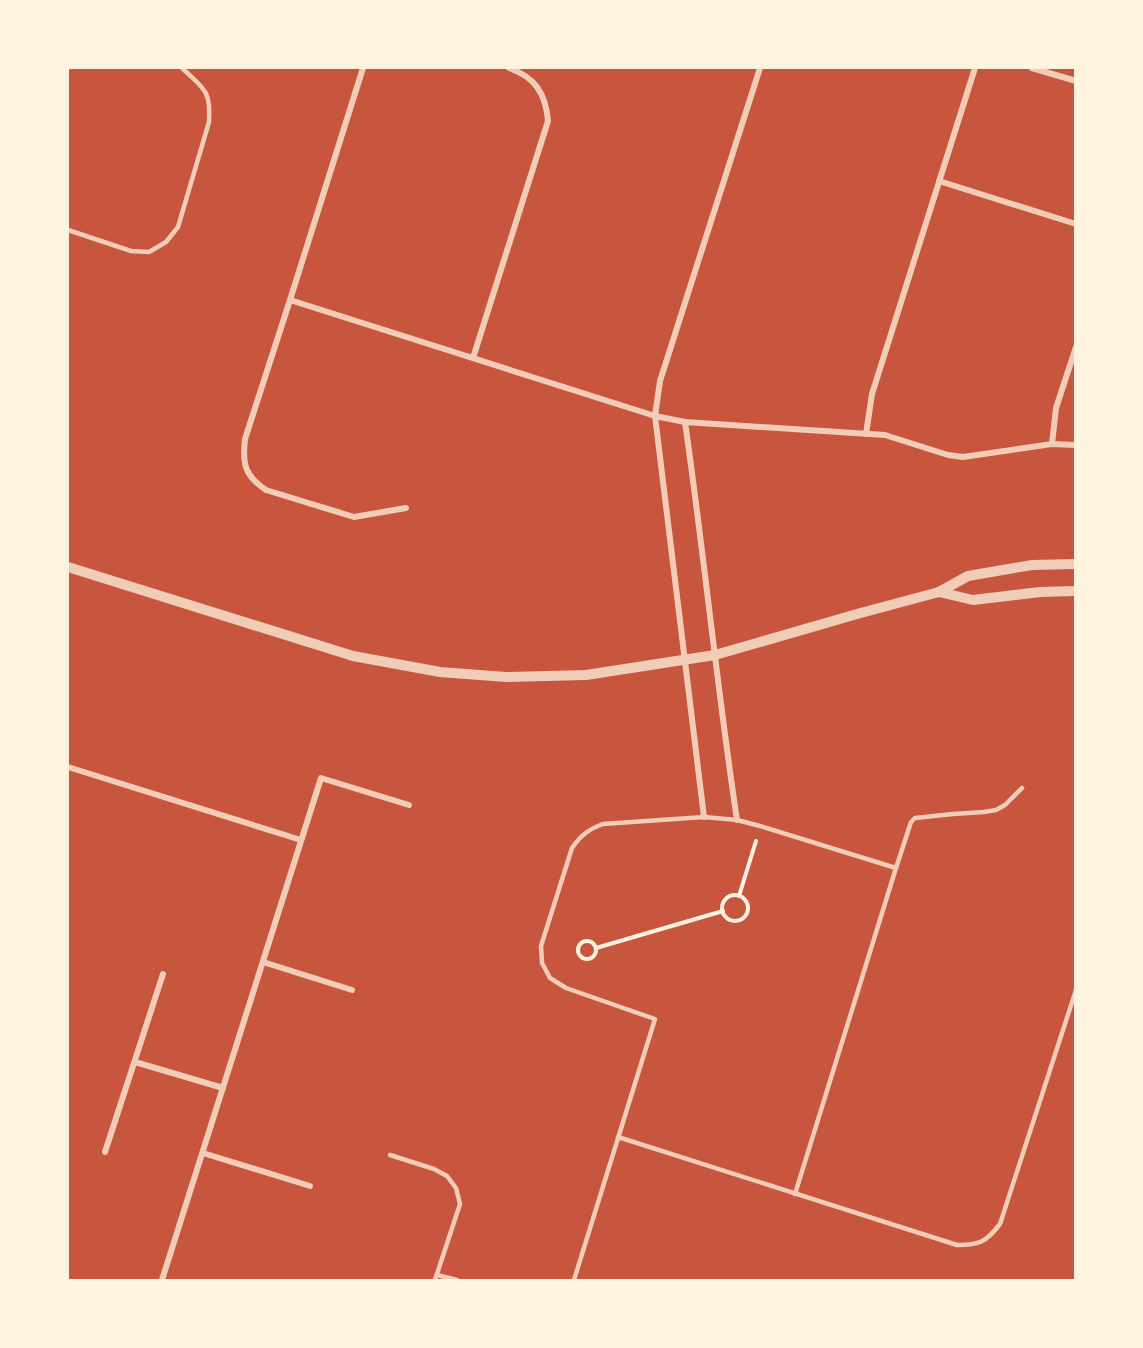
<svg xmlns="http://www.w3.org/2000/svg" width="1143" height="1348" font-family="'Noto Sans',sans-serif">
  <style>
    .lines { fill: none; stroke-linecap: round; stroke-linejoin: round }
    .path { stroke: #fff3e0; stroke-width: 4 }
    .service { stroke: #f1ccb7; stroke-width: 4.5 }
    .minor { stroke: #f1ccb7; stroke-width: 6 }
    .tertiary { stroke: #f1ccb7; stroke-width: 10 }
  </style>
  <rect width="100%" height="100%" fill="#c8553d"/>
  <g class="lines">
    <g class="path">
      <circle cx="735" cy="908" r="13"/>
      <path d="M739,896L756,841"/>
      <circle cx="587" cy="950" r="9"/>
      <path d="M596,948L723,911"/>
    </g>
    <g class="service">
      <path d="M68,230L131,251L149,252L166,242L178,227L209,122C211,90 204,89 182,68"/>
      <path d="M896,868L911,822L915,818L953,814L984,812L996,810L1005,805L1022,788"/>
      <path d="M618,1137L957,1245C980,1245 986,1242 1000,1224L1076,990"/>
      <path d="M390,1155L434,1169L447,1176L456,1188L460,1204L435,1280"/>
      <path d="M437,1275L457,1280"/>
      <path d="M574,1280L655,1019L566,988L550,978L542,963L541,946L572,848C581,835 589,829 603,824L704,817L737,820L760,826L896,868L795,1194"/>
    </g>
    <g class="minor">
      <path d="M363,68L290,300L245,439C242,464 245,476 266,490L354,517L406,508"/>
      <path d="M1032,68L1076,81"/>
      <path d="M939,181L1076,224"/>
      <path d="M290,300L655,416L685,422L885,435L948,455L963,457L1052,444L1076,445"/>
      <path d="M473,358L548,121C546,94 535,77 509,68"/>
      <path d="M685,422C704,554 717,688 737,820"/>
      <path d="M866,434L872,394L975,68"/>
      <path d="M1052,444L1056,408L1076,347"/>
      <path d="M68,767L301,840"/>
      <path d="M704,817L655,416L660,381L760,68"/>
      <path d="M263,962L352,990"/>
      <path d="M135,1062L223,1088"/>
      <path d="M105,1152L163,974"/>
      <path d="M203,1153L310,1186"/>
      <path d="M162,1280L321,778L409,805"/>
    </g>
    <g class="tertiary">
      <path d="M68,567L353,656L440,672L506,677L586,675L715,655L857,614L939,592L968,576L1032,565L1076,564"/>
      <path d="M939,592L973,600L1040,592L1076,591"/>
    </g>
  </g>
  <rect width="1143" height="1348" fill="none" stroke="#fff3e0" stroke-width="138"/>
</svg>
